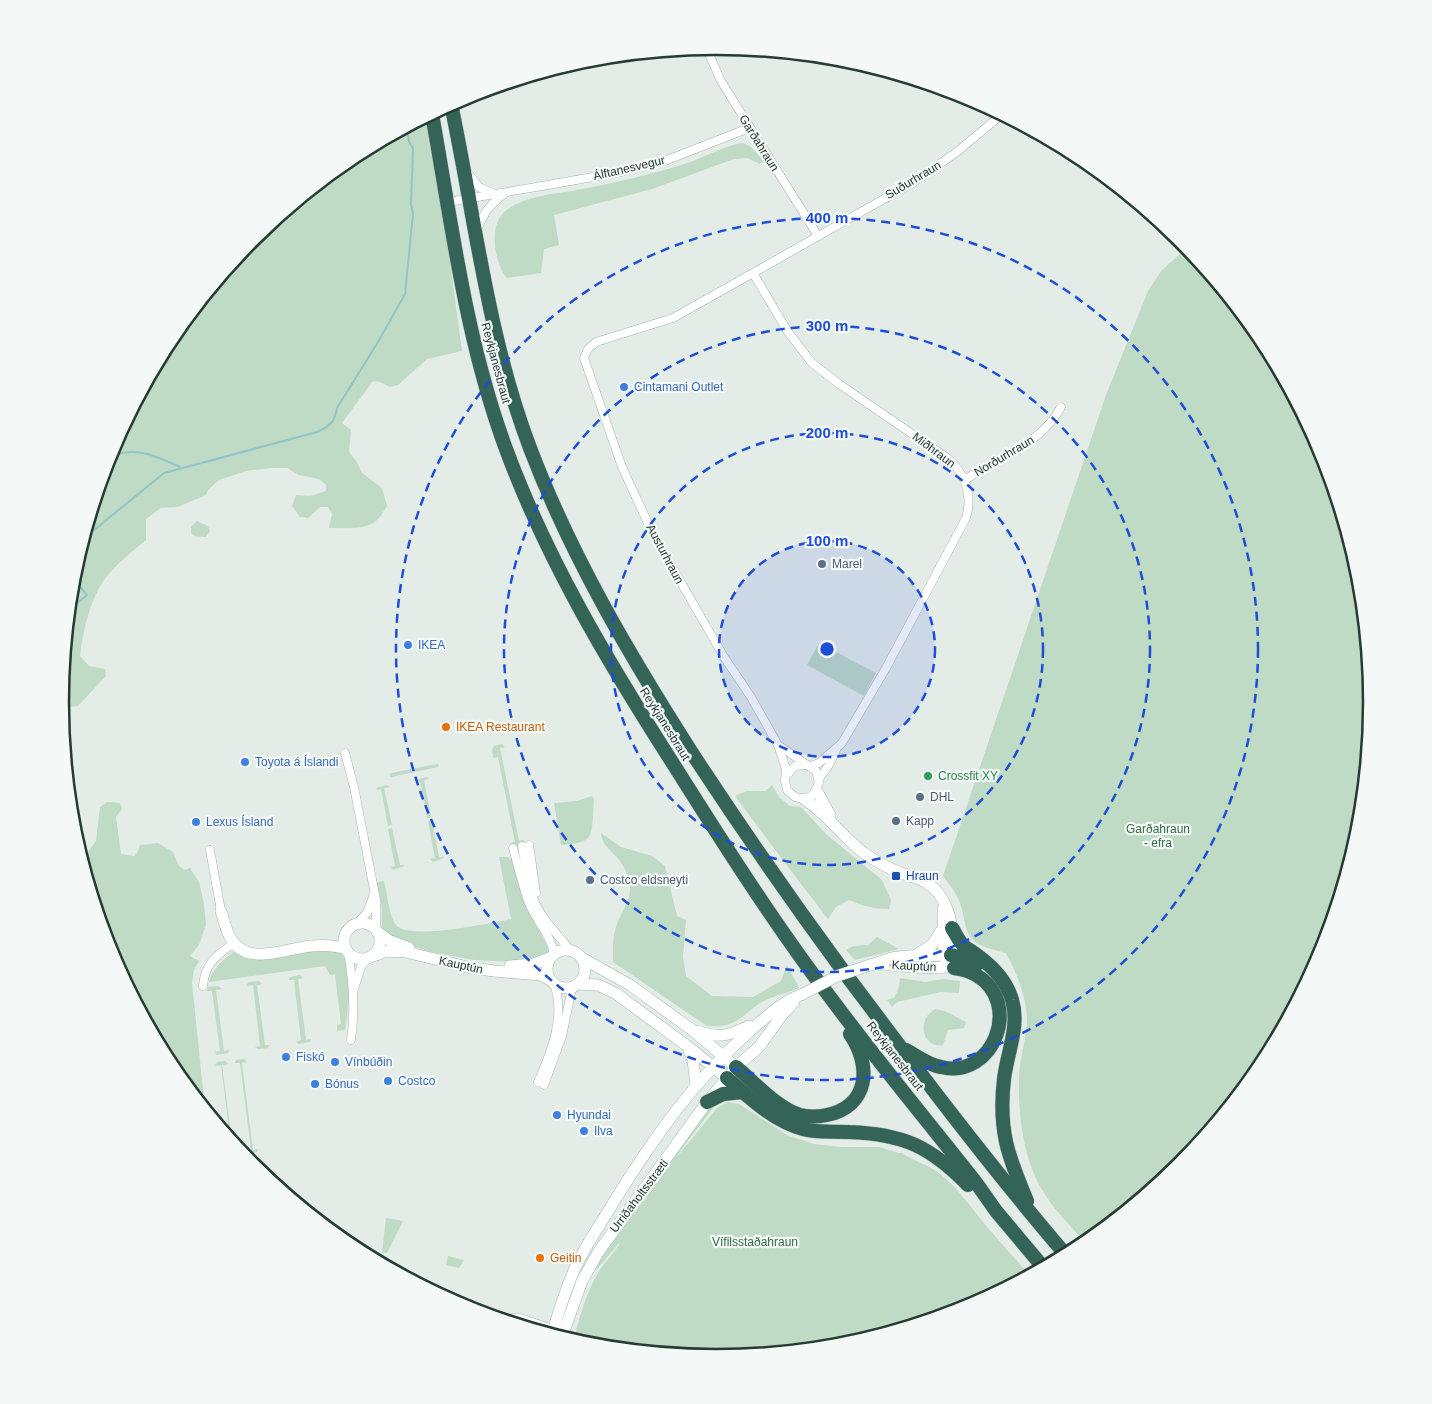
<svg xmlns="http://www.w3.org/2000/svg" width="1432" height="1404" font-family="Helvetica,sans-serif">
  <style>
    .green { fill: #bfdac5 }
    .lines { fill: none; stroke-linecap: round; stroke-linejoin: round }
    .stream { stroke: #92c5ca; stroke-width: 2 }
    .street-casing { stroke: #a7b3ae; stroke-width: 9 }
    .secondary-casing { stroke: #a3b6ae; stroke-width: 12 }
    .highway-casing { stroke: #c2c8c6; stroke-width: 15 }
    .street { stroke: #fff; stroke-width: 8 }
    .secondary { stroke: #fff; stroke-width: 11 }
    .highway { stroke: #346457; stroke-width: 14 }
    .secondary-bridge-casing { stroke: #a3b6ae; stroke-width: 12; stroke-linecap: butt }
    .secondary-bridge { stroke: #fff; stroke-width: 11 }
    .ring { fill: none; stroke: #1d4ed8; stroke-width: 2.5; stroke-dasharray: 9 6 }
    .shop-dot { fill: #3f7fe0; stroke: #f4f8f6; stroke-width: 2 }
    .service-dot { fill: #5c6f8a; stroke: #f4f8f6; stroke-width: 2 }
    .food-dot { fill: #e8710a; stroke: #f4f8f6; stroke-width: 2 }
    .leisure-dot { fill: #2e9e5b; stroke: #f4f8f6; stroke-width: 2 }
    .transit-dot { fill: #1a4fb4; stroke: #f4f8f6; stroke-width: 2 }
    .labels { text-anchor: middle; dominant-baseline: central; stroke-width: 4.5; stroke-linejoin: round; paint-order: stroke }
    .street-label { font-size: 12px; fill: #253b34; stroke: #f4f8f6 }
    .shop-label { font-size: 12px; fill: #366cbe; stroke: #f4f8f6; text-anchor: start }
    .service-label { font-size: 12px; fill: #4e5e75; stroke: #f4f8f6; text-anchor: start }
    .food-label { font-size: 12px; fill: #c56008; stroke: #f4f8f6; text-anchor: start }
    .leisure-label { font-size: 12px; fill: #27864d; stroke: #f4f8f6; text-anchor: start }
    .park-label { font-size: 12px; fill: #346d46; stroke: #f4f8f6 }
    .transit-label { font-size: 12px; fill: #164399; stroke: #f4f8f6; text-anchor: start }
    .rim { fill: none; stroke: #253b34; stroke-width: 2.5 }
    .centre { fill: #1d4ed8; stroke: #f4f8f6; stroke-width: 2.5 }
    .ring-label { font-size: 15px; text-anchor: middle; font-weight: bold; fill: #1d4ed8; stroke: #f4f8f6; stroke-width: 4.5; stroke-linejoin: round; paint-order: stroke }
  </style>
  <rect width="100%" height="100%" fill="#e4ece7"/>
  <g class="green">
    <path d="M430,115L462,351L427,359L398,385L390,387L380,382L373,381L342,423L351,430L349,452L357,462L362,473L382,488L387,506C384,510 381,517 377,520C365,531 344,528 329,528L332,514L328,507H320L308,518L300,517L292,506L296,495L310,496L326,491V485L319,479L299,475L287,468H272L246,471L219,480L208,490L206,495L178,507L161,508L146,519V540C130,554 110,568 99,588C88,609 83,632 80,656L89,666L105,669L106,676L78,706L67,707L61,705L73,574L110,451L171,337L253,238L352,157Z"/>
    <path d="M743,143L751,147L764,161L760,164L747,158L734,159L652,189L554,215L559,245L544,249L541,273L507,278C494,262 487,222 508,209C528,195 555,194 578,190C617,182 655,174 693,161C709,155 726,145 743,143Z"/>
    <path d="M1187,248L1261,338L1322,451L1359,574L1372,702L1359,830L1322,953L1261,1067L1179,1166L1085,1243C1073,1228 1057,1213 1046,1196C1024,1164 1018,1117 1019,1079C1019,1060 1026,1041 1027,1022C1027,998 1017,974 1006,953C995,950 980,947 973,940C965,932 964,916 961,906C958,895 950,885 943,876L1106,395L1148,291L1161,271Z"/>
    <path d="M197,521L208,526L210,531L206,537L195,536L191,533V527Z"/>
    <path d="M819,643L876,673L864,696L807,665Z"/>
    <path d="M502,744L505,747L500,748L519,841L524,840V842L523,844L513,846L510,843L515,842L498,757L493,758L492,749L494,746Z"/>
    <path d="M437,764L439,765L438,767L391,777L389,775L391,773Z"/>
    <path d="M427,777L429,779L424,780L431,817L427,818L420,781L416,782V780Z"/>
    <path d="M387,785L390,787L384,788L392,825L388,826L381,789L377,790L376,788Z"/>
    <path d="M772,785L779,797L790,806L801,807L826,834L882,880L891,900L889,909C875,909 862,906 849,900L836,907L828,919L779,855L735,796L746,791H766Z"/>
    <path d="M592,796L594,799C593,808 594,832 588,838C582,844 569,844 561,845L554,803L577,801Z"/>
    <path d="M107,802L120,803L122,809L116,817L121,854L134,856L137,853L140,845L158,843L173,852L179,866L184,870L190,868L199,882L204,904L206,925L199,945L190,956L199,961L194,970L192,983L205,1109L171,1066L110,953L85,870L89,867L88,852L96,841L100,807Z"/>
    <path d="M432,820L439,857H444V858L433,862L430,859L435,858L428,821Z"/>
    <path d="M392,828L400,865H404L405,866L393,870L391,867L395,866L388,829Z"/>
    <path d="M601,833L621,847L652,856L665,866L677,916L686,920L683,957L686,976L712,996L753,997L781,981L787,965L799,988C788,993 776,995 766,1000C742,1012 740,1029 707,1026L613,962C613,952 612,941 615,931C618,915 631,903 630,887C629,878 625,868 620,861C613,852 601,845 601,833Z"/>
    <path d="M499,857H508L514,861L524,900L532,918L548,947V952L545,956L521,962L474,960L431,952L409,945L382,933V907L377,882L384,881C387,892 389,918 397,926C412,940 490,923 511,919Z"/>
    <path d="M877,937L899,949L855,960L846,950L853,946L868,945Z"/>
    <path d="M319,949L340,952C355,966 348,1011 345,1030L337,1031V1025L341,1024L335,974L330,975L325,966L209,982L211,975L219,964L233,952Z"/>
    <path d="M300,975L303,978L298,979L306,1040L311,1039L310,1042L299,1044L296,1042L301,1040L294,980H289V979L290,977Z"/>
    <path d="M900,978L925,982L943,979L960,981L959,993L941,992L897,1002L892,1007L887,1000L895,997L899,986Z"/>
    <path d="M259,981L262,984L257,985L265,1045H270L268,1048L258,1049L255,1047L260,1046L253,985L248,986L247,984L249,982Z"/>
    <path d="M218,986L222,989L216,990L224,1051L229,1050L228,1053L217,1055L215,1052L220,1051L212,991H207L208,987Z"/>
    <path d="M935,1009C947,1010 955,1017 966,1022L964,1028L948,1030L943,1045C927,1048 919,1031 926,1018C928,1014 932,1012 935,1009Z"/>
    <path d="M244,1059L247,1062L242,1063L253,1150L258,1149L257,1152L248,1154L246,1151L251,1150L240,1063H235V1062L236,1060Z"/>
    <path d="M225,1061L228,1064L222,1065L232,1141L230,1138L221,1065L215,1066L217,1062Z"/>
    <path d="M715,1101L717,1103L683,1147L676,1158L717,1108L728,1102L739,1104L789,1136L814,1144L841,1147H880L898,1153H902C913,1161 927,1164 939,1173C958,1188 968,1204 983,1222C998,1240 1014,1257 1029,1275L967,1308L844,1345L716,1358L588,1345L573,1341C580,1318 585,1294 598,1273C604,1262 615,1253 621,1241L596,1270L593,1269Z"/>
    <path d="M386,1218L403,1221L387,1253H382Z"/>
    <path d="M448,1256L464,1260L459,1268L446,1265Z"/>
  </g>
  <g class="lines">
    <g class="stream">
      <path d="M108,457C116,455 124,452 131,452C147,451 166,461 180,467"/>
      <path d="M83,539L164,473L317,432C330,426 335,422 337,408L378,342L405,294L413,214L411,205L413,148L409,142L407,127"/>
      <path d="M69,610L87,595L72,578"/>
    </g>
    <defs>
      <g id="street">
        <path d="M706,47L721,81L818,236"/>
        <path d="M468,173L479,187L495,194"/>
        <path d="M448,202L542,186L621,172L662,162L749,128"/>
        <path d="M477,230C483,214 490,204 504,194"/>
        <path d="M753,273L788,332L812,363L839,384L946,457C965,472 973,494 966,518L886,668L842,743L819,763L810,766"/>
        <path d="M965,480C997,457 1042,444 1061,407"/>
        <path d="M778,745L816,771L819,783L813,795L804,799L795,797L787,790L785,781L786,769L778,745L751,697L724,657L653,534L622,467L584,358L588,349L596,342L673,318L753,273L914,182L958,151L1001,115"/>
        <path d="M345,753L354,787L376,900V930"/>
        <path d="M786,776L795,766L806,765"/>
        <path d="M819,779L829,765L836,750"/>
        <path d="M529,845L536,893"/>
        <path d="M522,846C525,864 527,883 534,900C541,918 558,935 570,950"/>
        <path d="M513,848C518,866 522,884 528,901C535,920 551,934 554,954"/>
        <path d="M210,850L221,911"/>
        <path d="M356,924L367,913L374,894"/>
        <path d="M348,952C353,980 355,1013 351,1040"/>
        <path d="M203,986C205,963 216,956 234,943"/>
        <path d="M353,992L361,967L367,959"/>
        <path d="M538,1082C551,1053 566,1016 554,984"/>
        <path d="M544,1085L562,1036L572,988"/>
      </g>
      <g id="secondary">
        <path d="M817,791L830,815"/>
        <path d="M804,799C827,813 842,837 864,853C875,861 888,868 901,873C910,876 919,878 927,883C945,894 953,919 952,940C952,951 952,960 942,967"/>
        <path d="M943,909L944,954L946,960"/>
        <path d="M221,911C223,918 225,926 228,933C243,969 283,949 311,946C323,945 334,945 346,949"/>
        <circle cx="362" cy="941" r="18"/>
        <path d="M377,932L390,941L409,948"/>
        <circle cx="566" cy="969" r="19"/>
        <path d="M919,953L932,945L943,928"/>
        <path d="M373,956L387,951L406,952L467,967L494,971L541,975L550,980"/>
        <path d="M582,958L630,985L691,1029L736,1067"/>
        <path d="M883,964L920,968L949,967"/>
        <path d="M510,966L533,964L550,958"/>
        <path d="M867,966L892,958L906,956L951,955"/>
        <path d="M578,984L598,985L615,993L686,1045L727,1078"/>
        <path d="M698,1031C719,1039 730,1035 749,1026"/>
        <path d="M688,1048L693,1060L696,1085"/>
        <path d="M456,1303L509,1320L518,1319L560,1333"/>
        <path d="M552,1334C559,1312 566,1287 576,1266C587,1243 602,1222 615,1200C653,1139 695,1079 750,1031C766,1017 782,1001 803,994"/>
        <path d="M562,1337L582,1281L599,1251L707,1102L736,1067L759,1047L782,1015L794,1002"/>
      </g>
      <g id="highway">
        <path d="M451,104C475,218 488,338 530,448C571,556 630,656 692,753C741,828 791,900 844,972C916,1068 988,1164 1066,1255"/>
        <path d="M432,114C452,226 466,341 506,449C547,560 608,662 672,762C723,843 775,925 833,1001C879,1063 929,1123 977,1184L996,1211L1043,1267"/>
        <path d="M952,928C956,934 959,942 965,947C969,950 973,952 978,956C993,967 1007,982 1012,1000C1020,1026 1007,1053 1004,1079C998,1130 1008,1156 1027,1201"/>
        <path d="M951,955L979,963"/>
        <path d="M906,1050C917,1056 928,1065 941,1067C994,1080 1023,1002 976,975C970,971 962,969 954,968"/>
        <path d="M736,1067C754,1082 778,1109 800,1115C809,1117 818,1117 827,1115C869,1106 872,1066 850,1034"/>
        <path d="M727,1078C750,1098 773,1121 803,1129C817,1133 834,1131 849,1132C903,1134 930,1146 968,1185"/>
        <path d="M707,1102L723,1094L743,1092"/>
      </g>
    </defs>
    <use href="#street" class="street-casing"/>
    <use href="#secondary" class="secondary-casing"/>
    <use href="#highway" class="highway-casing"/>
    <use href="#street" class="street"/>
    <use href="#secondary" class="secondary"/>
    <use href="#highway" class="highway"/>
    <defs>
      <path id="secondary-bridge" d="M803,994L837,976L867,966"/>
    </defs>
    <use href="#secondary-bridge" class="secondary-bridge-casing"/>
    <use href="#secondary-bridge" class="secondary-bridge"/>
  </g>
  <circle cx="827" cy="649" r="108" fill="#1d4ed8" fill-opacity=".12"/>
  <g class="ring">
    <circle cx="827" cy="649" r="108"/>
    <circle cx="827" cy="649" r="216"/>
    <circle cx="827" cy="649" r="323"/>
    <circle cx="827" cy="649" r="431"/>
  </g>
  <g class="shop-dot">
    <circle cx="624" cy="387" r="5"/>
    <circle cx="408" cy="645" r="5"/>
    <circle cx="245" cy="762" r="5"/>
    <circle cx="196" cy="822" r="5"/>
    <circle cx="286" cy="1057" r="5"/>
    <circle cx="335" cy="1062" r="5"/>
    <circle cx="388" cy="1081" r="5"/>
    <circle cx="315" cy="1084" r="5"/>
    <circle cx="557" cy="1115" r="5"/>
    <circle cx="584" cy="1131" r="5"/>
  </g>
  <g class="service-dot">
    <circle cx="822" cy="564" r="5"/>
    <circle cx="920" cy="797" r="5"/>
    <circle cx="896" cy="821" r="5"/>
    <circle cx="590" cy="880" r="5"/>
  </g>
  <g class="food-dot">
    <circle cx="446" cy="727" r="5"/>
    <circle cx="540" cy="1258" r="5"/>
  </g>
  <circle class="leisure-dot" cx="928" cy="776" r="5"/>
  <rect class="transit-dot" x="891" y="871" width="10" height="10" rx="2.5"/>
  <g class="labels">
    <g class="street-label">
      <text transform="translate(759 143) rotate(58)">Garðahraun</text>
      <text transform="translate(629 168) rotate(-13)">Álftanesvegur</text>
      <text transform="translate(913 180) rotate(-31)">Suðurhraun</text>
      <text transform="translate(496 363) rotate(75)">Reykjanesbraut</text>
      <text transform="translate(934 450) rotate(37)">Miðhraun</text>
      <text transform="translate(1004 456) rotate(-31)">Norðurhraun</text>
      <text transform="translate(665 554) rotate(62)">Austurhraun</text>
      <text transform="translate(665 724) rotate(58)">Reykjanesbraut</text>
      <text transform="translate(461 965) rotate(12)">Kauptún</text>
      <text transform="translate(914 966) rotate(3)">Kauptún</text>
      <text transform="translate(895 1056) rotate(52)">Reykjanesbraut</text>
      <text transform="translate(639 1196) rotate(-53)">Urriðaholtsstræti</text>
    </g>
    <g class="shop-label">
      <text x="634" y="387">Cintamani Outlet</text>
      <text x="418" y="645">IKEA</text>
      <text x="255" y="762">Toyota á Íslandi</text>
      <text x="206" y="822">Lexus Ísland</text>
      <text x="296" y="1057">Fiskó</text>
      <text x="345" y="1062">Vínbúðin</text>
      <text x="398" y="1081">Costco</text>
      <text x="325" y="1084">Bónus</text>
      <text x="567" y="1115">Hyundai</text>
      <text x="594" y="1131">Ilva</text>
    </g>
    <g class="service-label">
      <text x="832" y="564">Marel</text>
      <text x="930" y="797">DHL</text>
      <text x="906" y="821">Kapp</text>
      <text x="600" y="880">Costco eldsneyti</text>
    </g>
    <g class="food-label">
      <text x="456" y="727">IKEA Restaurant</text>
      <text x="550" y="1258">Geitin</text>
    </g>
    <g class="leisure-label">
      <text x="938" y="776">Crossfit XY</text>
    </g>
    <g class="park-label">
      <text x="1158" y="829">Garðahraun<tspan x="1158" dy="14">- efra</tspan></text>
      <text x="755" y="1242">Vífilsstaðahraun</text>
    </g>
    <g class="transit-label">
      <text x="906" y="876">Hraun</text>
    </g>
  </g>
  <path d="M0 0H1432V1404H0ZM69 702a647 647 0 1 1 1294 0a647 647 0 1 1-1294 0Z" fill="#f4f8f6" fill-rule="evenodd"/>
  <path class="rim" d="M69 702a647 647 0 1 1 1294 0a647 647 0 1 1-1294 0Z"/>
  <circle cx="827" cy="649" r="8" class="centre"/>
  <g class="ring-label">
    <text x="827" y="223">400 m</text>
    <text x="827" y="331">300 m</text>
    <text x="827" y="438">200 m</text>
    <text x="827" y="546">100 m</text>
  </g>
</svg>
